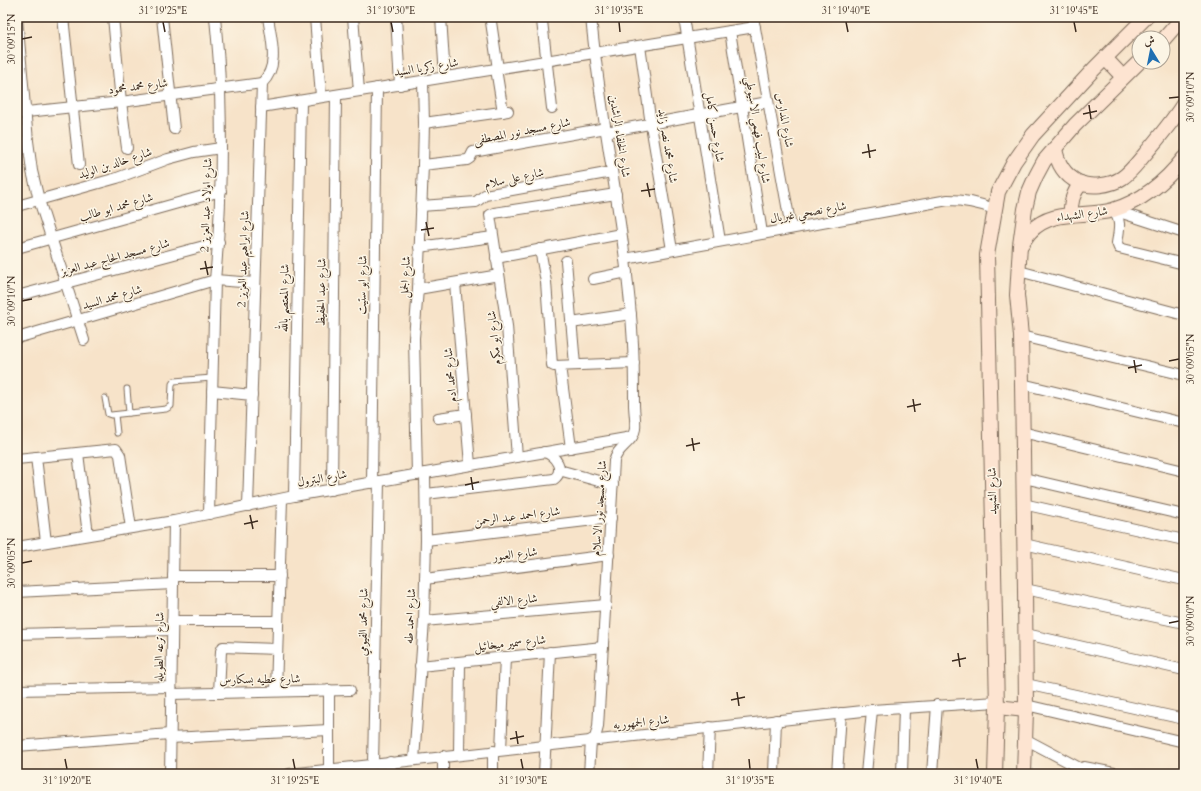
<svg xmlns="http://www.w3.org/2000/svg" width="1201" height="791" font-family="Cardo,Amiri,serif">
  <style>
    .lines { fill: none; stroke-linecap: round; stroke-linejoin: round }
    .lane-casing { stroke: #7d6b5a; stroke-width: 7 }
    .street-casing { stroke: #7d6b5a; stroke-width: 12 }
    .secondary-casing { stroke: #7d6b5a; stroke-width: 16 }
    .lane { stroke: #fff; stroke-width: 5 }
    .street { stroke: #fff; stroke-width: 10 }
    .secondary { stroke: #fde4d1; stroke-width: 14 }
    .ticks { fill: none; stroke: #3b2a1e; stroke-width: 1.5 }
    .labels { text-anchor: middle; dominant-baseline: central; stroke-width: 3; stroke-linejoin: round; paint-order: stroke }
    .street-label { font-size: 12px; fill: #3b2a1e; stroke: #fcf5e5 }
    .neatline { fill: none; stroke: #3b2a1e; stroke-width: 1.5 }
    .ticks-label { font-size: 10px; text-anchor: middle; fill: #3b2a1e }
  </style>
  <rect width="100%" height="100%" fill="#fcf5e5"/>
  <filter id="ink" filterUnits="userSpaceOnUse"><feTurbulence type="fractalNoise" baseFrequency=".025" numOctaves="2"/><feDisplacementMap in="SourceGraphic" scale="8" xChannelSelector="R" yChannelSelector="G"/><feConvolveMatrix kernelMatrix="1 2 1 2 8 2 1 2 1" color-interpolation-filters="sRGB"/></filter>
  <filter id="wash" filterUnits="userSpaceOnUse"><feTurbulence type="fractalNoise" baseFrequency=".012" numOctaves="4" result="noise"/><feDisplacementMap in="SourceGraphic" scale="16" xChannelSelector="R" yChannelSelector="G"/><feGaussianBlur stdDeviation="0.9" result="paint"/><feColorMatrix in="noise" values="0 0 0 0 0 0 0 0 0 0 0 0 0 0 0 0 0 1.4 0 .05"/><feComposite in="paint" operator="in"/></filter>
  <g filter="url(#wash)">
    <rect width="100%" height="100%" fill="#f7e3c9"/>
  </g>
  <g filter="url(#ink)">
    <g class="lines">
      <defs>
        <g id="lane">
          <path d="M127,389L129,413"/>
          <path d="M105,398L108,414L111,415L166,409L171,406L172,384L174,381L212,378"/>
          <path d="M115,415L117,433"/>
        </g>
        <g id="street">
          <path d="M17,17L28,141L32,171L39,200L84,340"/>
          <path d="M63,17L79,165"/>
          <path d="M113,17L121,102L127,148"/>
          <path d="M162,17L174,129"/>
          <path d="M315,17L321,97"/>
          <path d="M353,17L359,91"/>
          <path d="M396,17L400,85"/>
          <path d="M441,17L445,77"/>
          <path d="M684,17L720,241"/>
          <path d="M753,17L791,228"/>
          <path d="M542,21L552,108"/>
          <path d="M491,22L498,69"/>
          <path d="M730,31L762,233"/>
          <path d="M640,46L651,125L672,250"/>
          <path d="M496,69L503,112"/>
          <path d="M261,107L755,27"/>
          <path d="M17,113L121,102L262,83"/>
          <path d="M424,123L508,111"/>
          <path d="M606,132L768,102"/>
          <path d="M423,165L467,160L470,158L473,152L606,128"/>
          <path d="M17,206L117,178L168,159L194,152L221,148"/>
          <path d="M421,206L476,202L485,195L612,172"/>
          <path d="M1113,210C1122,221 1119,230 1117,243L1119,248L1184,264"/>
          <path d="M1113,210L1184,233"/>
          <path d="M419,247L493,237"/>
          <path d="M17,248L221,191"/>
          <path d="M540,249L546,282L552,365L554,366L634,363"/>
          <path d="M496,258L621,234"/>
          <path d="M625,259L948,200C964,200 979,203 994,209"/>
          <path d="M566,261L575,365"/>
          <path d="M1019,271L1184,315"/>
          <path d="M593,279L627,272"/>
          <path d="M455,283L470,465"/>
          <path d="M418,289L499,275"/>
          <path d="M17,296L219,242"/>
          <path d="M571,323L631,314"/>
          <path d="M1021,336L1184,375"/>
          <path d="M17,338L215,280L255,283"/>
          <path d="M560,366L571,448"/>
          <path d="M1022,384L1184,423"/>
          <path d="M212,391L252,395"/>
          <path d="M438,418L466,414"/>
          <path d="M1022,432L1184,471"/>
          <path d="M78,453L88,535"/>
          <path d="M36,457L46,542"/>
          <path d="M517,457L507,326L490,215L494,213L616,194"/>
          <path d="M17,459L116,449L120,455L131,528"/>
          <path d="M559,470L613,485"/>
          <path d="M417,475L414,338L418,289L423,165L424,123L423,81"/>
          <path d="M1024,478L1184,515"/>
          <path d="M372,483L377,88"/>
          <path d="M332,490L336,95"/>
          <path d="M426,494L554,479C566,470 555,455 544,452"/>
          <path d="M294,496L301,101"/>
          <path d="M1023,504L1184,540"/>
          <path d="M248,506L262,83C280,66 271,39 268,17"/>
          <path d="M209,514L215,280C221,217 222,154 220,90C220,66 217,41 215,17"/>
          <path d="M426,540L611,518"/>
          <path d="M1024,544L1184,580"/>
          <path d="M17,547L174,521L294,496L632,437"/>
          <path d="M173,576H280"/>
          <path d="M425,579L609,555"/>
          <path d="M1025,589L1184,623"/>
          <path d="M17,592L173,584"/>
          <path d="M172,621H278"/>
          <path d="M424,621L606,605"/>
          <path d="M17,634L172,630"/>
          <path d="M1026,634L1184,670"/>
          <path d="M420,666L603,647"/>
          <path d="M1026,684L1184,719"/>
          <path d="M17,690L171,687"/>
          <path d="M329,690V769"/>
          <path d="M276,691L282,499"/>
          <path d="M219,693L221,651L223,647L277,649"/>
          <path d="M171,694L350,690"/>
          <path d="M1026,705L1184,742"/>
          <path d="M170,738L329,730"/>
          <path d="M1025,739L1091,774"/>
          <path d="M17,746L170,734"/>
          <path d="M501,750L505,657"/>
          <path d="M459,754L460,662"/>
          <path d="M443,756V774"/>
          <path d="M414,760L424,621L426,540L425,473"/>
          <path d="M390,762L391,774"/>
          <path d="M373,764L379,481"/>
          <path d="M1084,767L1119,774"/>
          <path d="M170,774L174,521"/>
          <path d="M289,774L872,710L997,702"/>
          <path d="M493,774V751"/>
          <path d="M544,774L550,652"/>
          <path d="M589,774L591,740L595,738L598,727L614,461C617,447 633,443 635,429C636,421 634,412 634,404C634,384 634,364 633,344C627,234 601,126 591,17"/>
          <path d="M708,774L710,727"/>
          <path d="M774,774L776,720"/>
          <path d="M837,774L841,713"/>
          <path d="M866,774L872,710"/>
          <path d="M902,774L904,708"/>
          <path d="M932,774L937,705"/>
        </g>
        <g id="secondary">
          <path d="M1163,40L1183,17"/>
          <path d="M1105,58L1123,77"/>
          <path d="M1055,148C1057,162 1064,175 1078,182C1090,188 1110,186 1122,178C1131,172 1138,162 1145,154C1159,137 1173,121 1184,103"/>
          <path d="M1071,215C1070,202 1073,193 1081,183"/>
          <path d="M1021,245C1024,241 1026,236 1030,232C1052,208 1085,218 1113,210C1142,201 1166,181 1184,158"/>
          <path d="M997,707L1026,710"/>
          <path d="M995,774L997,707L987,255L998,192L1014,162L1033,135L1094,69L1146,17"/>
          <path d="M1024,774L1026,710L1025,589L1022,384L1021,336L1017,295L1020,245L1025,209L1029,192L1036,176L1044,161L1075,125L1139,62"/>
        </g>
      </defs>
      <use href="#lane" class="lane-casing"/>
      <use href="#street" class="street-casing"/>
      <use href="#secondary" class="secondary-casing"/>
      <use href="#lane" class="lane"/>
      <use href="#street" class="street"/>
      <use href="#secondary" class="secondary"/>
    </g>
  </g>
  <path class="ticks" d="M163,22L165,32M391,22L393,32M619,22L620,32M846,22L848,32M1074,22L1076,32M22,39L32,37M1169,98L1179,97M1089,105L1091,119M1083,114L1097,111M868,144L870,158M862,153L876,150M647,183L650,197M641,191L655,189M426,222L429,236M421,230L434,228M205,261L208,275M200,269L213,267M22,301L32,299M1134,360L1136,373M1169,361L1179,359M1128,368L1142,365M913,399L915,412M907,407L921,404M692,438L694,451M686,446L700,443M471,477L473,490M465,485L479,482M250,515L253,529M244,524L258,521M22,563L32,561M1169,623L1179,621M958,653L960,667M952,661L966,658M737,692L739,706M731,700L745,697M516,731L518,744M510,739L524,736M65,759L67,769M293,759L295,769M521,759L523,769M749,759L750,769M976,759L978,769"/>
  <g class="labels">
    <g class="street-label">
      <text transform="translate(426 67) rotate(-9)">شارع زكريا السيد</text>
      <text transform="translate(138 86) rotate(-7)">شارع محمد محمود</text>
      <text transform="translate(785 120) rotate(80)">شارع المدارس</text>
      <text transform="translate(715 127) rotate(81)">شارع حسن كامل</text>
      <text transform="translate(758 130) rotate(81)">شارع لبيب فهمي الاسيوطي</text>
      <text transform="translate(522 131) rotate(-11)">شارع مسجد نور المصطفى</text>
      <text transform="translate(620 136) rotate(81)">شارع الخلفاء الراشدين</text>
      <text transform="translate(668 146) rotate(81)">شارع محمد نصر زايد</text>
      <text transform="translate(115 163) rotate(-18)">شارع خالد بن الوليد</text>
      <text transform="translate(514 178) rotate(-12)">شارع على سلام</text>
      <text transform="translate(206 205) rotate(-88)">شارع اولاد عبد العزيز 2</text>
      <text transform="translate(116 207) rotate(-16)">شارع محمد ابو طالب</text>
      <text transform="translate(808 212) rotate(-10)">شارع نصحي غبريال</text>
      <text transform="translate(1082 214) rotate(-8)">شارع الشهداء</text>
      <text transform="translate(115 257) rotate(-15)">شارع مسجد الحاج عبد العزيز</text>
      <text transform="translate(243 259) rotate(-88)">شارع ابراهيم عبد العزيز 2</text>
      <text transform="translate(405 277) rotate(-87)">شارع الجمل</text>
      <text transform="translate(362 285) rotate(-89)">شارع ابو ستيت</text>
      <text transform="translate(321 292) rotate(-89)">شارع عبد الحفيظ</text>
      <text transform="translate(112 297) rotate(-16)">شارع محمد السيد</text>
      <text transform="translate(284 298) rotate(-89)">شارع المعتصم بالله</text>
      <text transform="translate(494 338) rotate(-96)">شارع ابو مكرم</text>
      <text transform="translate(450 375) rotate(-95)">شارع محمد ادم</text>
      <text transform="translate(322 478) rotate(-10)">شارع البترول</text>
      <text transform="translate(992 491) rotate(-91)">شارع الشهيد</text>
      <text transform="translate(599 508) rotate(-86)">شارع مسجد نور الاسلام</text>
      <text transform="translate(517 516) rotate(-7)">شارع احمد عبد الرحمن</text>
      <text transform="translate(515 554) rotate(-7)">شارع العبور</text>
      <text transform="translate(514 600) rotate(-5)">شارع الالفي</text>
      <text transform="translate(410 616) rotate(-87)">شارع احمد طه</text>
      <text transform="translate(363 622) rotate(-89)">شارع محمد الفيومي</text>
      <text transform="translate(510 643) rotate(-6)">شارع سمير ميخائيل</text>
      <text transform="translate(159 647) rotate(-89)">شارع ترعه الطويله</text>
      <text transform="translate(260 679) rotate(-1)">شارع عطيه بسكارس</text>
      <text transform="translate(641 722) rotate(-6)">شارع الجمهوريه</text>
    </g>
  </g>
  <rect width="1201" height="791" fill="none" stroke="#fcf5e5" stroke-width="44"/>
  <g transform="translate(1151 50) rotate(350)"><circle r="19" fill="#fcf5e5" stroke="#afa495"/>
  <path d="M0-3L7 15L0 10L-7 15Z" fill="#1f6fb2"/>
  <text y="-6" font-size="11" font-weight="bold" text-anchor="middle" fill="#3b2a1e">ش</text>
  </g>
  <rect x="22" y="22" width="1157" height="747" class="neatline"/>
  <g class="ticks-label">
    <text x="163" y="14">31°19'25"E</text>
    <text x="391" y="14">31°19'30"E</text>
    <text x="619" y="14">31°19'35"E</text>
    <text x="846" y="14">31°19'40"E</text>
    <text x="1074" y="14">31°19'45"E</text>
    <text transform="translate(11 39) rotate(-90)" y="4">30°09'15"N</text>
    <text transform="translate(1190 97) rotate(-90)" y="4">30°09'10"N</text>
    <text transform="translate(11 301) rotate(-90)" y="4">30°09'10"N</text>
    <text transform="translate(1190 359) rotate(-90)" y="4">30°09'05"N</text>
    <text transform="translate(11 563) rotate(-90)" y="4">30°09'05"N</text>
    <text transform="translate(1190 621) rotate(-90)" y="4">30°09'00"N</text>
    <text x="67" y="784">31°19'20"E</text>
    <text x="295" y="784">31°19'25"E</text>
    <text x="523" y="784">31°19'30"E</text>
    <text x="750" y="784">31°19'35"E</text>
    <text x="978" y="784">31°19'40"E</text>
  </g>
</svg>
